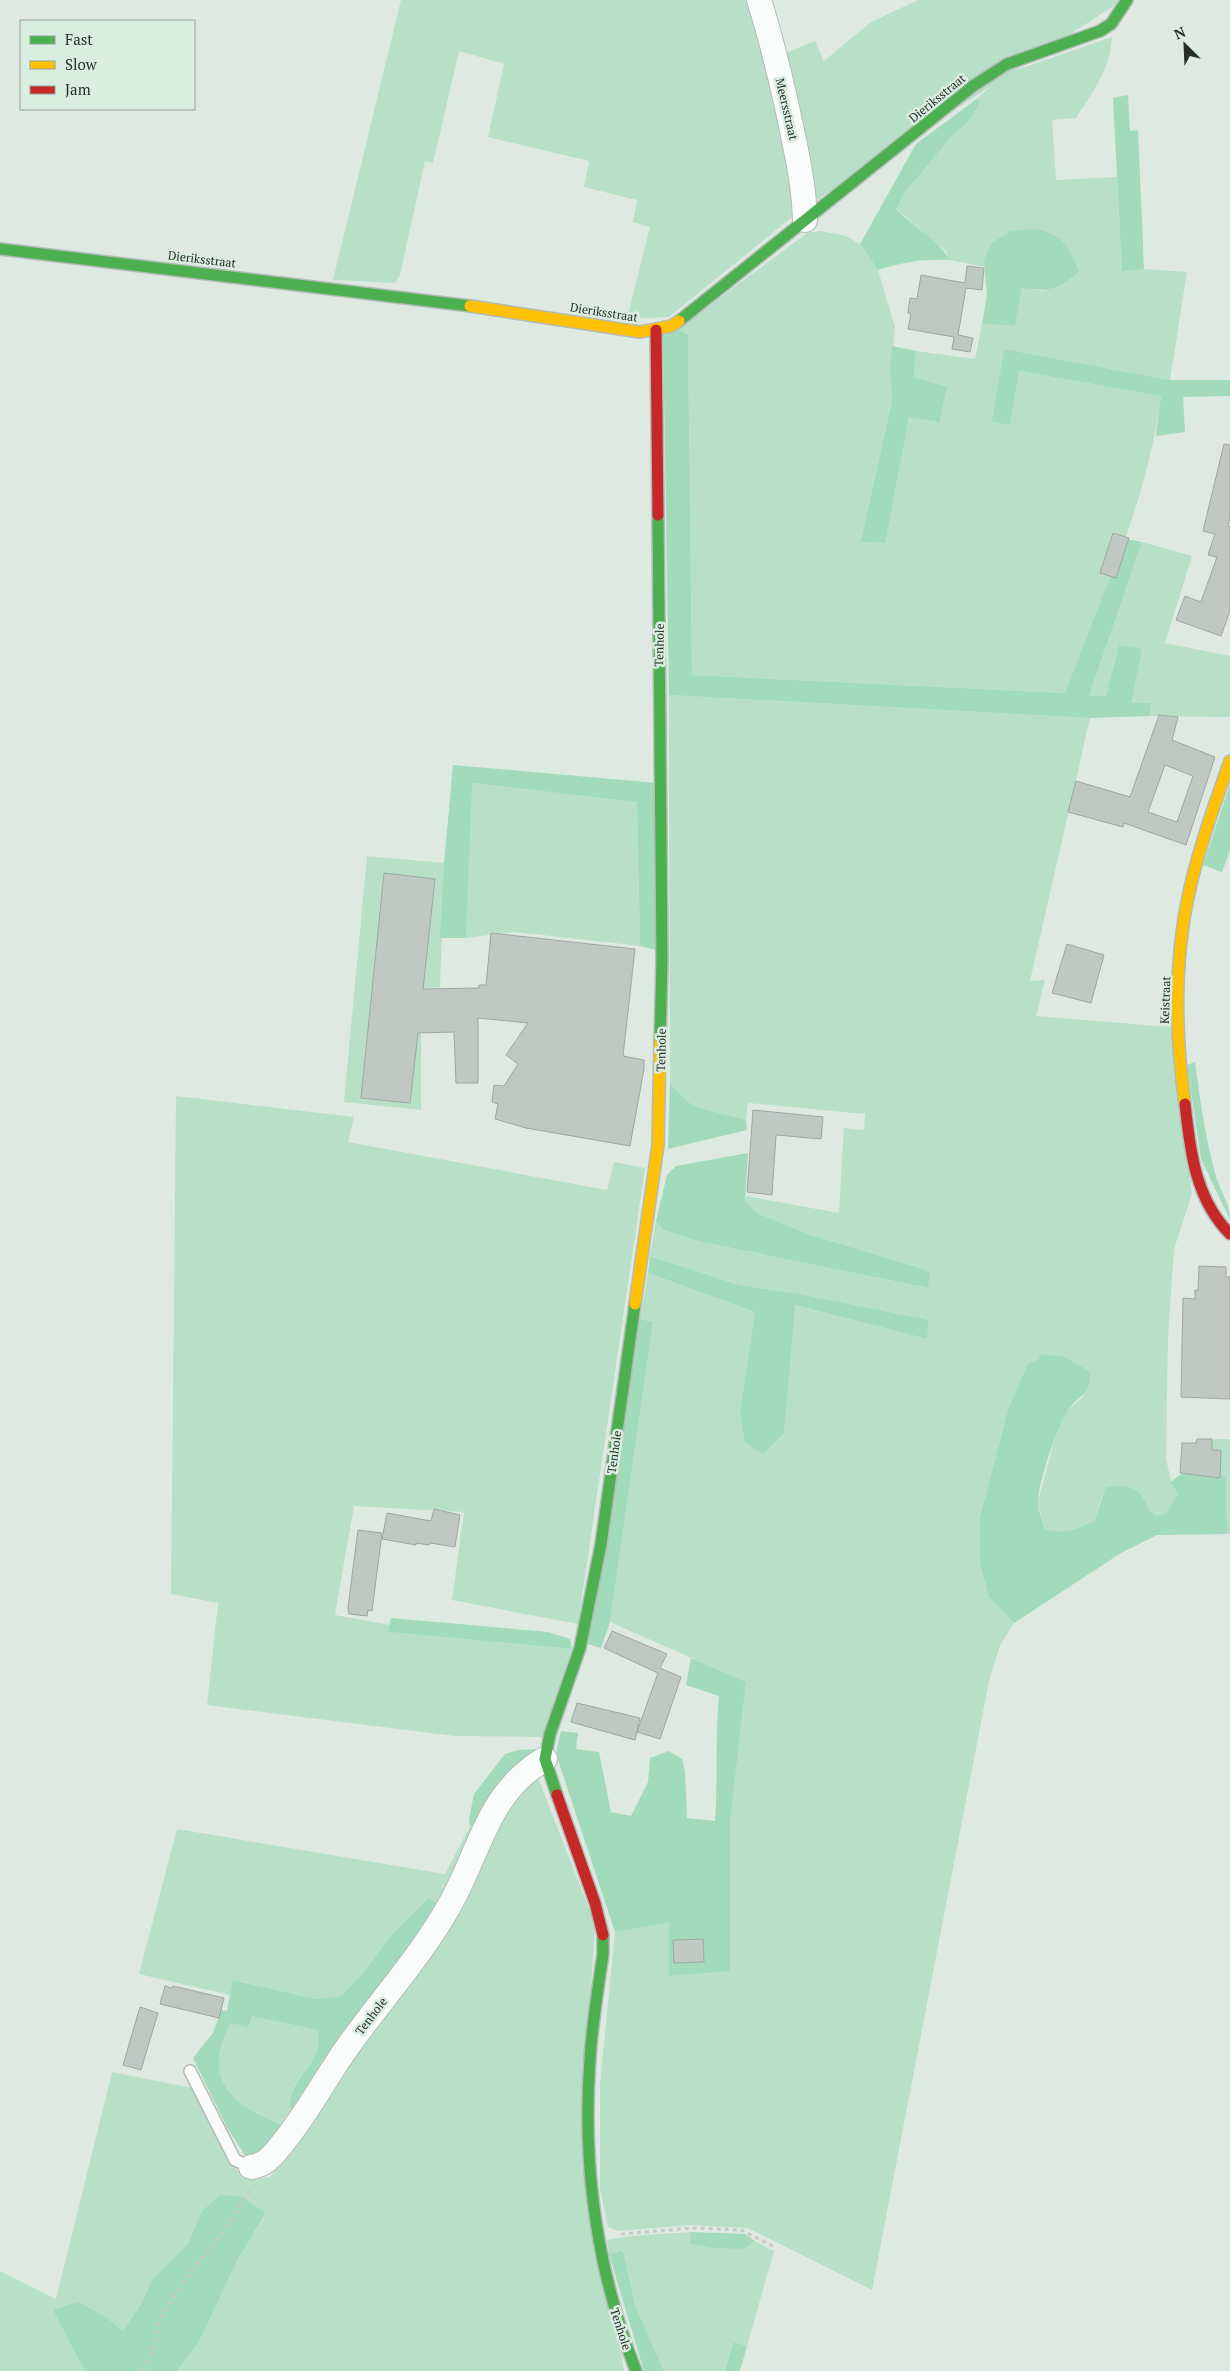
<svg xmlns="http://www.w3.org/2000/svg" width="1230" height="2371" font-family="'PT Serif',serif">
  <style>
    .green { fill: #b8e0c8 }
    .forest { fill: #a1dbbb }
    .building { fill: #bfc8c3; stroke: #9fa6a2; fill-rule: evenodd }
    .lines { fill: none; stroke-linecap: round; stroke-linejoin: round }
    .lane-casing { stroke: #b3bbb6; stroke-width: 14 }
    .street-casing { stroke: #b3bbb6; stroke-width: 26 }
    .fast-casing { stroke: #b3bbb6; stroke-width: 14 }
    .slow-casing { stroke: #b3bbb6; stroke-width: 14 }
    .jam-casing { stroke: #b3bbb6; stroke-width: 14 }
    .path { stroke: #c8cac8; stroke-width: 3; stroke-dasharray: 4 4; stroke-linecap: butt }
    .lane { stroke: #fafcfb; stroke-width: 11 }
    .street { stroke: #fafcfb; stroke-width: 24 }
    .fast { stroke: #4caf50; stroke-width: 11 }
    .slow { stroke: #ffc107; stroke-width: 11 }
    .jam { stroke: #c62828; stroke-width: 11 }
    .labels { text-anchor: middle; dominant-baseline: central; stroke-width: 5; stroke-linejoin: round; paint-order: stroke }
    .street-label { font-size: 12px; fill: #272e29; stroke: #daede1 }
  </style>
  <rect width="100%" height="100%" fill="#dee9e2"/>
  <g class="green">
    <path d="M401,0H754L762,23L796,214L669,317L627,319L650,227L633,222L637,200L584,187L589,161L488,137L504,64L459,51L433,163L425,161L400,275L395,283L333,280Z"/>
    <path d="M918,0H1118L1115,5L818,199L813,192L786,53L815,41L824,61L871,22Z"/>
    <path d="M1112,37C1111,68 1092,93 1076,118L1052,120L1056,180L1117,177L1122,272L1144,269L1187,272L1170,380L1004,349L993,422L1010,425L1019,371L1161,396C1148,499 1103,596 1065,693L692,675L688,335L678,329L807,233L821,231L846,236L860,244L878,270L895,327L890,372L892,401L862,542L884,543L909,417L947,387L914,377L916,351L975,359L982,324L1015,326L1022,288L1044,291L1010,231C992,244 989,245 986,267L949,260L946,251L896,209L905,192L953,135L966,124L978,98L1004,74Z"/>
    <path d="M1142,542L1192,556L1165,643L1230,656V717L1150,716L1151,704L1131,703L1119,645L1106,697L1089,696Z"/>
    <path d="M669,695L1090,718L1030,981L1045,980L1036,1016L1171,1027L1192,1194L1174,1249L1168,1337L1166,1459L1171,1481L1178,1494L1166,1513L1156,1516L1147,1509L1140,1494L1101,1498L1094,1521C1080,1528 1059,1536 1044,1528L1038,1501L1057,1431L1067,1410L1084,1396L1039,1359L1028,1364L989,1597L1014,1623L1000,1645L989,1681L872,2290L748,2228L689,2225L619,2231L608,2227L600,2189V2085L615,1932L669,1923L730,1824L746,1682L610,1622L653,1322L640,1319L648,1273L755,1312L740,1412L784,1432L794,1305L927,1339L929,1320L800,1294L739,1285L650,1256L656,1221L702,1242L927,1288L920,1268L808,1234L757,1213L745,1201L746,1196L839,1213L844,1128L864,1130L865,1114L748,1103L746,1120L700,1108L691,1104L670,1084Z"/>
    <path d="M471,783L637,802L640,946L514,932L466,938Z"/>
    <path d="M367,856L444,863L440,987L421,988V1110L344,1102Z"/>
    <path d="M176,1096L354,1117L348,1142L607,1190L614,1162L645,1168L578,1624L452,1600L464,1512L354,1506L335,1615L390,1625L389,1632L572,1649L544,1737L455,1736L207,1705L218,1603L171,1594Z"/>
    <path d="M1197,1439H1230V1534H1227L1226,1478L1210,1469Z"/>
    <path d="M537,1775L595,1924L584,2101L624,2371H177L199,2342L237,2261L266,2214L202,2211L188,2243L153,2278L141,2304L123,2331L106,2317L54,2310L85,2371H0V2271L56,2299L112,2072L192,2088L236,2169C248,2179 255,2179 270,2177L303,2131L505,1800Z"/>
    <path d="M470,1826L480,1827L444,1909L429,1899L393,1933L363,1973L341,1996L316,1999L234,1980L230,1995L139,1974L177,1829L445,1874Z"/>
    <path d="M252,2016L317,2030C324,2057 303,2068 293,2089C291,2095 291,2103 290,2109L302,2106L288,2127C259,2116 217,2098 219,2061C219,2048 225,2035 230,2023Z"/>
    <path d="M691,2232V2244L745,2249L755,2241L774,2251L747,2346L733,2342L725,2371H664L635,2305L623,2250L609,2254L607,2240L631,2236Z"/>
  </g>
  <g class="forest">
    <path d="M1128,95L1130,131L1138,130L1144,269L1122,272L1113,98Z"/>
    <path d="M978,98V107L966,124L953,135L905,192L896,209C911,226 942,241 949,260C923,259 903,262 878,270L860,244L916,144Z"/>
    <path d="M1037,229C1065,236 1068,246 1079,271C1058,290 1050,292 1022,288L1015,326L982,324L987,295L984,261L988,250L992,243L1010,231Z"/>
    <path d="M678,329L688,335L692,675L1065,693L1125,539L1142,542L1089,696H1106L1119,645L1142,649L1131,703H1151L1150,716L1090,718L669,695L663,333Z"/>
    <path d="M892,346L916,351L914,377L947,387L939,422L909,417L885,543L861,542L892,401L890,372Z"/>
    <path d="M1004,349L1170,380H1230V396L1183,397L1185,432L1156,436L1161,396L1019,371L1010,425L992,422Z"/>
    <path d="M453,765L657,783L656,950L640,946L637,802L472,783L466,938H440L444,863Z"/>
    <path d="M1230,784V850L1222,872L1203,865Z"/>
    <path d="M1195,1062C1200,1100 1205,1135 1215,1173C1219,1190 1230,1202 1230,1220L1201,1159L1187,1065Z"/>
    <path d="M670,1084L691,1104L700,1108L746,1120L747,1130L668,1149Z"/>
    <path d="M748,1153L745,1201L757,1213L808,1234L920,1268L930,1274L928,1288L702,1242L664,1230L656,1221L667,1175L676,1166Z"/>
    <path d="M650,1256L739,1285L800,1294L929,1320L927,1339L795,1305L784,1433L763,1454L745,1442L740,1412L755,1312L648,1273Z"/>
    <path d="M640,1319L653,1322L610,1622L601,1648L588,1644Z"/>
    <path d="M1040,1354L1065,1357L1090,1372C1090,1398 1075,1396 1066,1413C1056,1430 1039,1482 1038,1501C1038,1509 1042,1519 1044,1528C1059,1536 1080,1528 1094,1521L1106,1487C1117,1486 1131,1484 1140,1494C1147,1502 1145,1507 1156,1516L1166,1513L1178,1494L1171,1482C1185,1468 1211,1464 1226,1478L1227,1534L1157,1535L1121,1553L1014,1623L989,1597L980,1562V1518L1009,1407L1028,1364L1039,1359Z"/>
    <path d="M391,1618L548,1632L570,1639L572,1649L388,1632Z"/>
    <path d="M691,1658L746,1682L730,1824V1971L669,1976V1923L615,1932L556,1754L561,1731L578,1733L576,1749L599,1752L611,1812L631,1816L648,1782L650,1758L669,1751L682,1759L685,1771L687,1818L715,1821C718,1780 715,1738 719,1696L686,1685Z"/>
    <path d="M540,1749L480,1827L470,1826L469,1819L474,1794L505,1754L518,1750Z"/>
    <path d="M429,1898L444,1909L302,2106L289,2109C290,2103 291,2095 293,2090C303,2068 324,2057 317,2030L252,2016L248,2027L230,2023C225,2035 219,2048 219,2061C217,2098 259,2116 288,2127L260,2156L246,2157L227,2127L193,2058L213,2033L221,2010L227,2011L233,1980L316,1999L341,1996L363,1973L393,1933Z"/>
    <path d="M220,2195L240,2196L266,2213L237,2261L199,2342L177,2371H85L53,2310L78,2302L106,2317L123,2331L141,2304L153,2278L188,2243L202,2211Z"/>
    <path d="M691,2232L745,2234L755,2241L745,2249L712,2248L691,2244Z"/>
    <path d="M623,2250L635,2305L664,2371H644L609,2254Z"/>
    <path d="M733,2342L747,2346L740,2371H725Z"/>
  </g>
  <g class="building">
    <path d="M967,266L984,268L982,290L966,288L958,335L973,338L970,352L952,349L954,337L908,329L911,314L908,313L910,298L917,299L921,275L965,283Z"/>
    <path d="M1224,444L1230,445V516L1228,526L1230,527V611L1221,636L1176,620L1185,596L1201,602L1217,557L1208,555L1215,534L1203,531Z"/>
    <path d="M1113,533L1129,538L1116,578L1100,573Z"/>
    <path d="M1159,715L1178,717L1172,740L1215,757L1186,845L1124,823L1123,827L1068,812L1076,781L1130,797ZM1165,765L1193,776L1177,822L1148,812Z"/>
    <path d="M384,873L435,879L423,989L479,988V985H486L491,933L635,949L623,1056L644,1060V1069L630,1146L526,1128L495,1119L498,1104L492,1102L494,1085L504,1086L518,1064L506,1055L528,1023L478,1018V1083H456L454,1032L418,1033L410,1103L361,1098Z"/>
    <path d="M1067,944L1104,955L1091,1003L1052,993Z"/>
    <path d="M753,1110L823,1117L821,1139L776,1135L772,1195L747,1192Z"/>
    <path d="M1199,1266L1226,1267V1277H1230V1399L1181,1397L1183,1298L1195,1299V1290H1198Z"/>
    <path d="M1197,1439H1212V1450H1221L1220,1478L1180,1473L1182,1443H1196Z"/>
    <path d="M434,1509L460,1515L455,1547L430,1543L429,1545L416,1543V1545L382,1539L387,1513L431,1521Z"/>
    <path d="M358,1530L382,1533L372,1611L368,1610L367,1616L349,1614L348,1607Z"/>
    <path d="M612,1631L667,1654L660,1668L681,1677L660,1739L637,1732L658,1673L604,1648Z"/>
    <path d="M577,1703L640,1718L635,1740L571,1722Z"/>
    <path d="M703,1939L704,1962L674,1963L673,1940Z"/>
    <path d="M165,1986L172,1988L173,1986L224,1998L219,2018L160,2004Z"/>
    <path d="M140,2007L158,2013L141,2070L123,2065Z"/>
  </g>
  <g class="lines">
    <defs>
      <path id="lane" d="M190,2071L235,2160L251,2167"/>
      <g id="street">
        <path d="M759,0C770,35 779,71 787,107C795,145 804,182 805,220"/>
        <path d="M251,2167C263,2166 271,2158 278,2149C304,2119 322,2084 344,2052C378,2003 419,1959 448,1908C480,1854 486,1793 545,1759"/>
      </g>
      <g id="fast">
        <path d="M0,249L470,306"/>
        <path d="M679,321L973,86L1007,64L1100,31L1111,24L1127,0"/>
        <path d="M658,515L662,960L660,1042"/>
        <path d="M557,1795L545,1759L550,1734L580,1648L601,1544L635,1304"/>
        <path d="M603,1935V1954C598,1989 592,2024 590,2059C582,2167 597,2271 636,2371"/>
      </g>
      <g id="slow">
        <path d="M470,306L640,332L671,326L679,321"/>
        <path d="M1185,1104C1175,1033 1174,958 1190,888C1200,845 1215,803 1230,761"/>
        <path d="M635,1304L658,1145L660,1042"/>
      </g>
      <g id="jam">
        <path d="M656,330L658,515"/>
        <path d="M1185,1104C1190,1150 1195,1199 1230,1234"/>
        <path d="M557,1795L595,1903L603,1935"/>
      </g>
    </defs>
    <use href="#lane" class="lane-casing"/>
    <use href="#street" class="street-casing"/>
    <use href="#fast" class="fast-casing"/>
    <use href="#slow" class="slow-casing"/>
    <use href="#jam" class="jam-casing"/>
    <g class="path">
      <path d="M621,2234L693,2228L741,2230L773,2246"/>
      <path d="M143,2371L151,2355L161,2317L191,2271L222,2235L251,2188"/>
    </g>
    <use href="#lane" class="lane"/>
    <use href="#street" class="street"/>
    <use href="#fast" class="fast"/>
    <use href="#slow" class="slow"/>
    <use href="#jam" class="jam"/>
  </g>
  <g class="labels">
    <g class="street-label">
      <text transform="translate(937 98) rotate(-39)">Dieriksstraat</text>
      <text transform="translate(787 109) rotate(77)">Meersstraat</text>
      <text transform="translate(202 259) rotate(7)">Dieriksstraat</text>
      <text transform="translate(604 312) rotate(9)">Dieriksstraat</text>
      <text transform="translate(659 645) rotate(-89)">Tenhole</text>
      <text transform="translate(1165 1000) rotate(-88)">Keistraat</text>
      <text transform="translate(661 1050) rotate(-89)">Tenhole</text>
      <text transform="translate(614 1452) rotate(-82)">Tenhole</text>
      <text transform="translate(371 2016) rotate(-53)">Tenhole</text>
      <text transform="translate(621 2329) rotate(72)">Tenhole</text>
    </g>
  </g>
  <rect x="20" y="20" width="175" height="90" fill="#daede1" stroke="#92a197"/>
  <rect x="30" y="36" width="25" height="8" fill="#4caf50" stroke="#92a197"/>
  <text x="65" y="45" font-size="15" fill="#272e29">Fast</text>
  <rect x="30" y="61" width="25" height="8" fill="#ffc107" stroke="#92a197"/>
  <text x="65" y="70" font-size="15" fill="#272e29">Slow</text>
  <rect x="30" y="86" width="25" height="8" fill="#c62828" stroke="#92a197"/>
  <text x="65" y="95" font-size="15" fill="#272e29">Jam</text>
  <g transform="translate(1185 45) rotate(336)" stroke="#daede1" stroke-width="4" paint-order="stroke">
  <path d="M0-4L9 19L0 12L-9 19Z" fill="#272e29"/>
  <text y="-8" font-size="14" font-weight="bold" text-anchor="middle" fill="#272e29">N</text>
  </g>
</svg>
